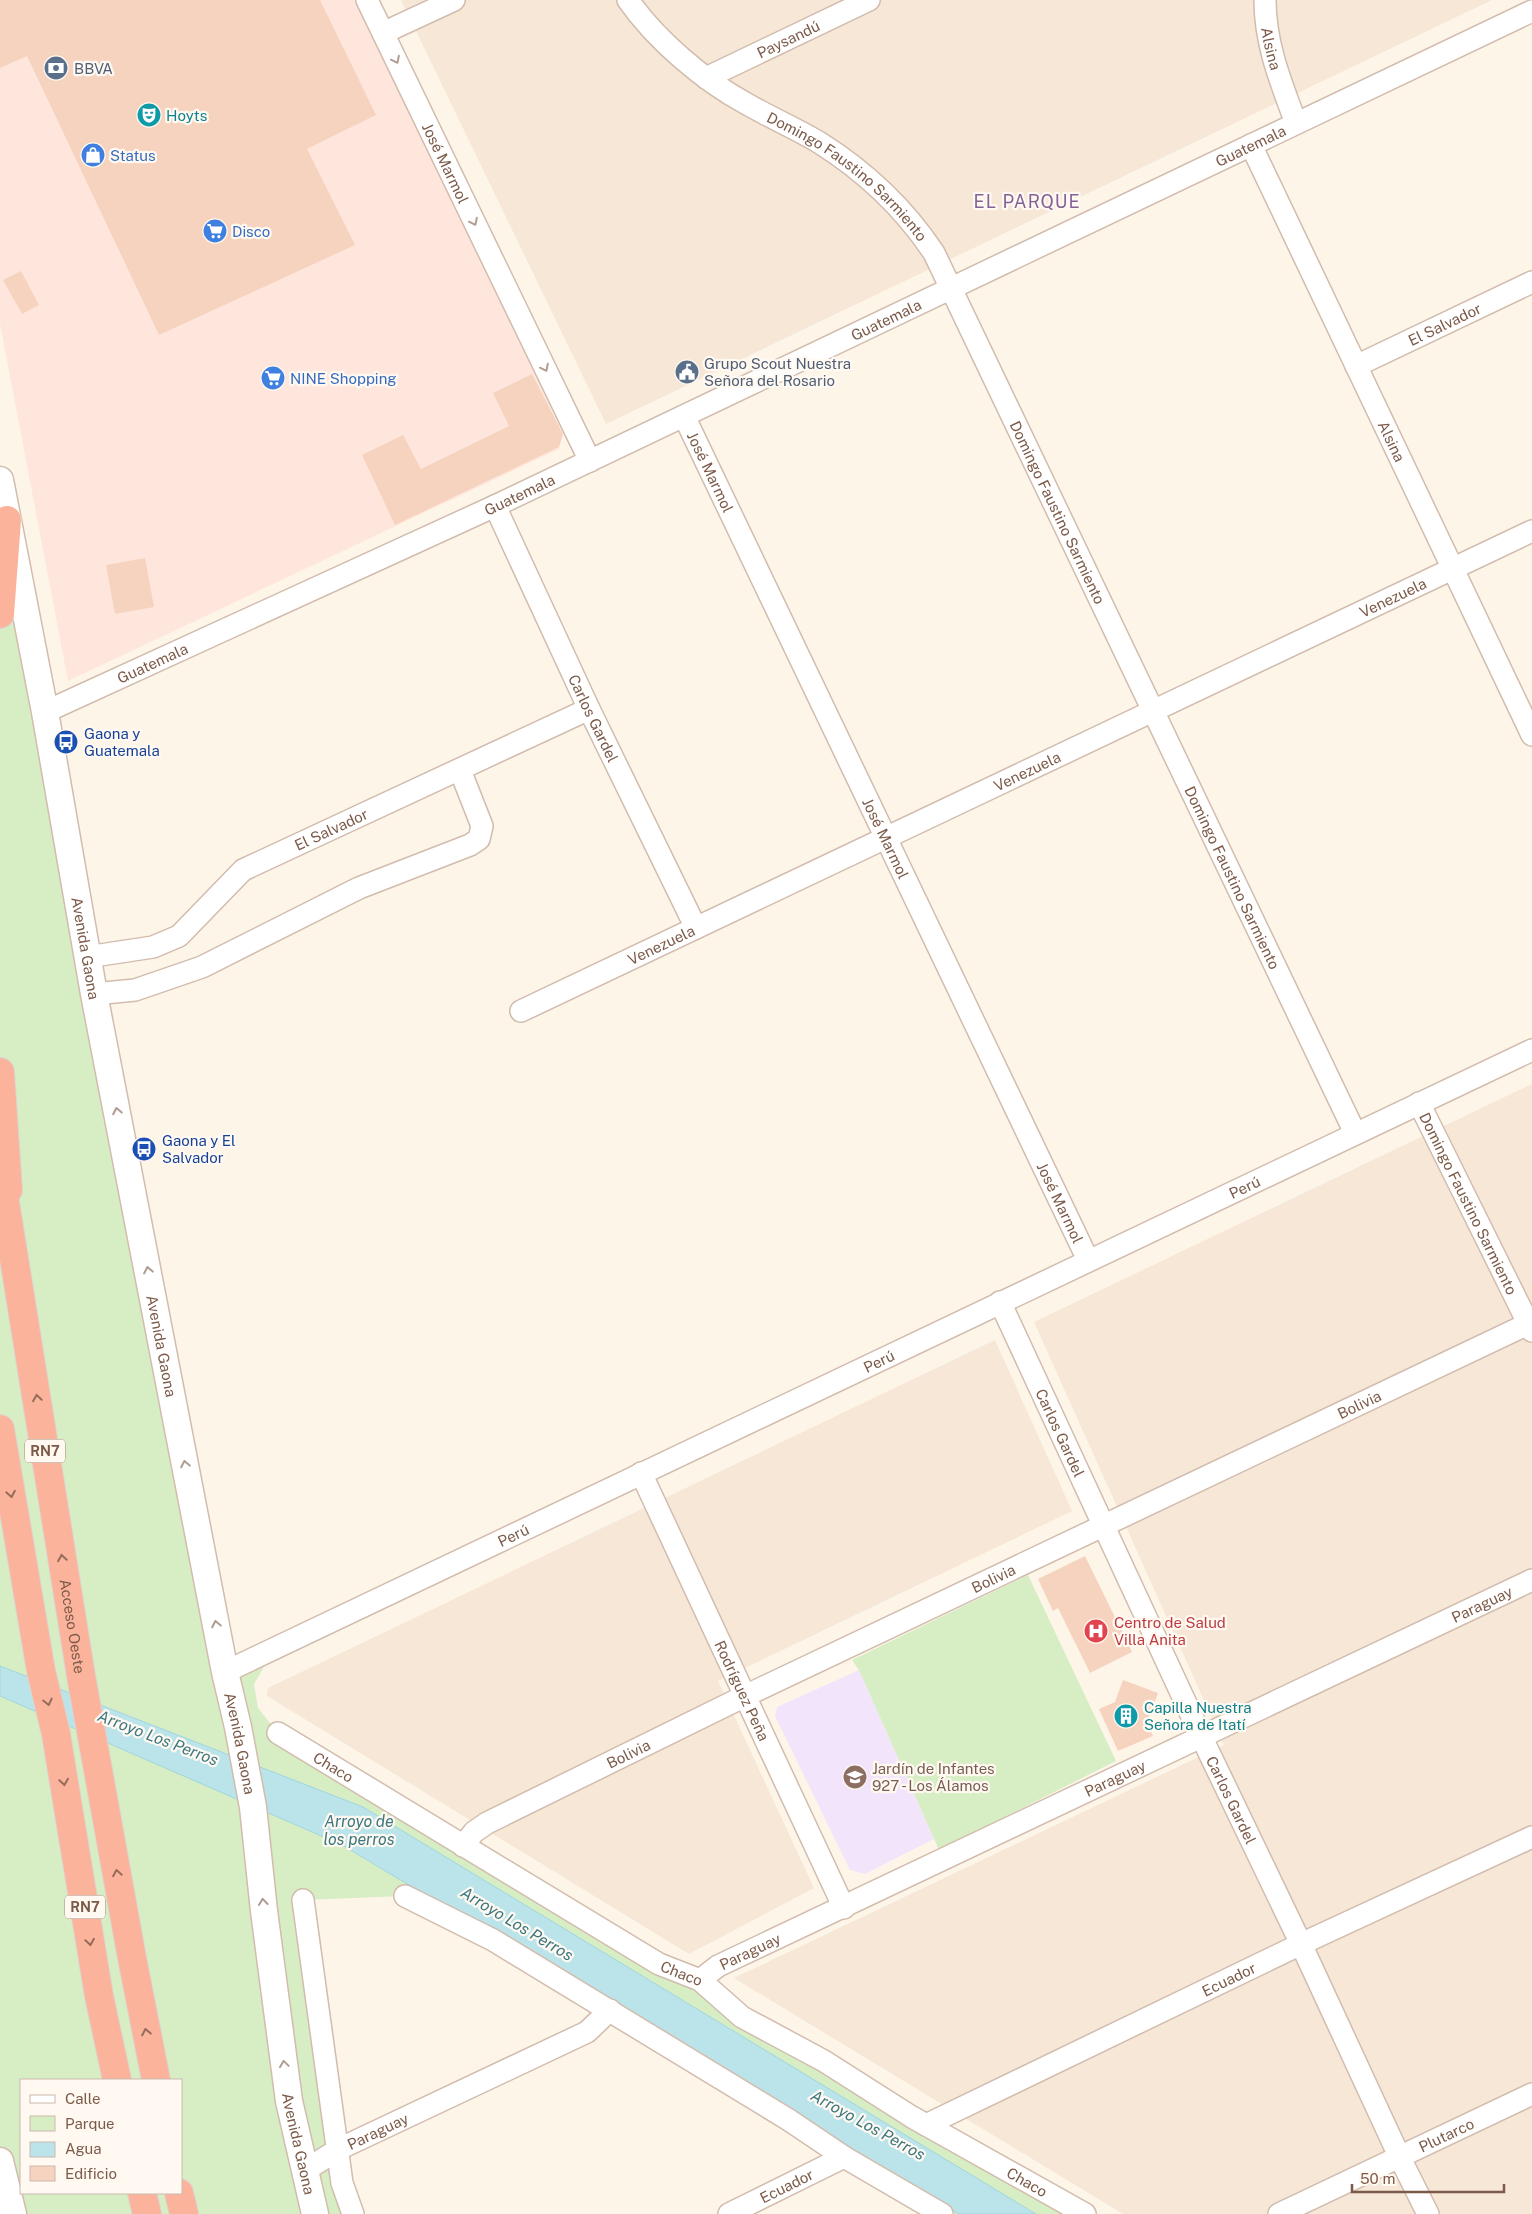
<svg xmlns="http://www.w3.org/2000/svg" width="1532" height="2214" font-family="'Public Sans',sans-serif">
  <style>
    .residential { fill: #f6e7d7 }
    .commercial { fill: #ffe6dc }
    .education { fill: #f2e5fb }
    .green { fill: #d7eec5; fill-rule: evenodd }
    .water { fill: #bbe4ea; stroke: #a0d5dd }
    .building { fill: #f6d3be }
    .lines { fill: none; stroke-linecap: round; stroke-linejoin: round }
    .minor-casing { stroke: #d2bcad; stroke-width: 24 }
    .tertiary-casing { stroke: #d2bcad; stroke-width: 29 }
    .motorway-casing { stroke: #ddd4d0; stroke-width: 30 }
    .minor { stroke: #fff; stroke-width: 21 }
    .tertiary { stroke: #fff; stroke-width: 26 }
    .motorway { stroke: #fcb39c; stroke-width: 28 }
    .oneway { stroke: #b09c92 }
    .oneway2 { stroke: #966c5a }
    .labels { text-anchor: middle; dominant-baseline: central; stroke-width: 4.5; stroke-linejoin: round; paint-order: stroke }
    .shield { fill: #fff9f1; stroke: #a38a7b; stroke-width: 1 }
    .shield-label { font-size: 14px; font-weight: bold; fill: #7c5a49 }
    .street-label { font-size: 15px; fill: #7c5a49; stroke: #fff9f1 }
    .service-label { font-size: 15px; fill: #4e5e75; stroke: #fff9f1; text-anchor: start }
    .culture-label { font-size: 15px; fill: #0d838f; stroke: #fff9f1; text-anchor: start }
    .shop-label { font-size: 15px; fill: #366cbe; stroke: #fff9f1; text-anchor: start }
    .transit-label { font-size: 15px; fill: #164399; stroke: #fff9f1; text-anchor: start }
    .health-label { font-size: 15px; fill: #be3a42; stroke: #fff9f1; text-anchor: start }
    .education-label { font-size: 15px; fill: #785e54; stroke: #fff9f1; text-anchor: start }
    .water-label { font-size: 16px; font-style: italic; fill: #3b7882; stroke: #fff9f1 }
    .quarter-label { font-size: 18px; letter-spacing: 1px; fill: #846297; stroke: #fff9f1 }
  </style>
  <rect width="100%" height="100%" fill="#fef5e9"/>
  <g class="residential">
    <path d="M401,0H1492L606,424Z"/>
    <path d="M1532,1084V2214H1123L734,1978L1224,1745L1034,1322Z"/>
    <path d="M995,1340L1072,1511L718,1681L814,1888L689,1954L267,1696L268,1688Z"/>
  </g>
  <path class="commercial" d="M0,0H356L562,432L559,449L68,681L0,324Z"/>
  <path class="education" d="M859,1670L934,1839L865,1874L850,1870L775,1716L777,1707Z"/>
  <g class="green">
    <path d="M0,480L225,1671L275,1648L254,1684L258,1708L278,1733L1085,2214H942L405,1896L304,1900L353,2214H13L0,2161ZM21,2080H181V2193H21Z"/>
    <path d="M1028,1575L1116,1761L939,1850L859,1670L852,1660Z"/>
  </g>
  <path class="water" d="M0,1666L363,1807L1036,2214H959L342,1845L0,1696Z"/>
  <g class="building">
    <path d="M0,0H320L376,115L307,149L355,245L159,335L27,56L0,68Z"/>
    <path d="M21,271L39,305L22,314L3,280Z"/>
    <path d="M532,374L563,434L559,447L395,525L362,455L403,435L421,469L509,426L493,393Z"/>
    <path d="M145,558L154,607L115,614L106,565Z"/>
    <path d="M1085,1556L1132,1652L1090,1673L1058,1608L1053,1611L1038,1579Z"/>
    <path d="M1123,1680L1158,1693L1147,1723L1153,1736L1118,1751L1099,1709L1115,1702Z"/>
  </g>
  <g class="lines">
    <defs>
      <g id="minor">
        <path id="s1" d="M367,0L590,461"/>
        <path id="s2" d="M628,0C656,40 704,81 747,104C771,118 797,129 820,143C866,172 904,208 934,253L1355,1133"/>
        <path id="s3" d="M1265,0C1265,44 1281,83 1296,123"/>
        <path d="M383,33L454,0"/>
        <path id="s4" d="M706,78L869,0"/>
        <path id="s5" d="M1251,145L1532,735"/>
        <path id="s6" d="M1356,366L1532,282"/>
        <path id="s7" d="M684,416L1088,1260"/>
        <path id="s8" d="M495,506L589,709L696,928"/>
        <path id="s9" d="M45,712L495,506L1532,11"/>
        <path id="s10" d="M87,957L153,947L179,936L243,870L589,709"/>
        <path d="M94,994L135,990L202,967L359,888L470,845L479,839L482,826L460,770"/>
        <path id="s11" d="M521,1011L1532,531"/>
        <path id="s12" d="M1419,1103L1532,1331"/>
        <path id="s13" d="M1000,1302L1201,1736L1301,1944L1400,2158L1428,2214"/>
        <path id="s14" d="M641,1473L844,1908"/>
        <path id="s15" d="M225,1672L1532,1050"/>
        <path id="s16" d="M278,1733L659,1964L700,1980L742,2017L824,2061L912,2117L1085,2214"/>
        <path id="s17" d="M463,1846L474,1832L487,1823L745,1696L1532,1322"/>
        <path d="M405,1896L493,1940L789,2120L844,2157L942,2214"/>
        <path d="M303,1900L342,2183L353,2214"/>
        <path id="s18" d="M700,1980L718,1966L1532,1580"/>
        <path id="s19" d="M926,2125L1301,1944L1532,1837"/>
        <path id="s20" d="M304,2171L339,2149L587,2032L610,2010"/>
        <path id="s21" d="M729,2214L844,2157"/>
        <path id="s22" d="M1279,2214L1532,2094"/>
      </g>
      <g id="tertiary">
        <path id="s23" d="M0,480L45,712L94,994L225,1672L238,1727L253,1807L264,1911L289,2101L315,2214"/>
        <path d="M0,2161L13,2214"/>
      </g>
      <g id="motorway">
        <path d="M0,614L7,520"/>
        <path d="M0,1072L8,1190"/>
        <path id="s24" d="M0,1171L81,1676L132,1958L156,2080"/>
        <path d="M0,1429L41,1671L56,1734L99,1996L117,2080"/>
        <path d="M142,2193L147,2214"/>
        <path d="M179,2193L184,2214"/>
      </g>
    </defs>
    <use href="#minor" class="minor-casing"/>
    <use href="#tertiary" class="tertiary-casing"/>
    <use href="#motorway" class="motorway-casing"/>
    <use href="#minor" class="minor"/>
    <use href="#tertiary" class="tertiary"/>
    <use href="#motorway" class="motorway"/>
  </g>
  <defs><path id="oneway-chevron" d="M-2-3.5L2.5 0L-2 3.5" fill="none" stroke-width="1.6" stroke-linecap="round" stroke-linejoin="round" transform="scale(1.25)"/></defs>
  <g class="oneway">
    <use href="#oneway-chevron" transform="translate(396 60) rotate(64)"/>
    <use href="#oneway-chevron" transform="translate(474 222) rotate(64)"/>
    <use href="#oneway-chevron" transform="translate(545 368) rotate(64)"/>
    <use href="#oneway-chevron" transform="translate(117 1111) rotate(-101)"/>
    <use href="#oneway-chevron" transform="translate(148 1270) rotate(-101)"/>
    <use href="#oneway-chevron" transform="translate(185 1464) rotate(-101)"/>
    <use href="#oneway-chevron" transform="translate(216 1624) rotate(-101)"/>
    <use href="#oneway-chevron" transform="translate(263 1902) rotate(-96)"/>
    <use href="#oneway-chevron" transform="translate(284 2064) rotate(-98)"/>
  </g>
  <g class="oneway2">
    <use href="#oneway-chevron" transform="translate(37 1398) rotate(-99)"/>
    <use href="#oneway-chevron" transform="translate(11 1494) rotate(80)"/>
    <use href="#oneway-chevron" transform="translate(62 1558) rotate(-99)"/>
    <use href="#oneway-chevron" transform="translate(48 1702) rotate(77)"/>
    <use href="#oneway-chevron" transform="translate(64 1782) rotate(81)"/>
    <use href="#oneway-chevron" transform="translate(117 1873) rotate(-100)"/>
    <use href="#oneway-chevron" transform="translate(90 1942) rotate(81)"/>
    <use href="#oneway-chevron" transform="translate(146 2032) rotate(-101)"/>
  </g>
  <defs>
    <symbol id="bank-disc" viewBox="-11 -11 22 22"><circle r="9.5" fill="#5c6f8a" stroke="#fff9f1"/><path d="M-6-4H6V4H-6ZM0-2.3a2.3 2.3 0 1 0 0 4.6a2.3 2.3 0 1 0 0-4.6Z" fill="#fff"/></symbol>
    <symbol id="theatre-disc" viewBox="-11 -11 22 22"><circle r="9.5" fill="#0f9aa8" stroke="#fff9f1"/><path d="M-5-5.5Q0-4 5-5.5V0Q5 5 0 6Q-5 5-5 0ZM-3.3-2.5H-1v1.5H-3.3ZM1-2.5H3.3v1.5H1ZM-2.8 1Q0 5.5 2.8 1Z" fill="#fff"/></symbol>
    <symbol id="shop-disc" viewBox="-11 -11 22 22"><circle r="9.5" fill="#3f7fe0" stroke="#fff9f1"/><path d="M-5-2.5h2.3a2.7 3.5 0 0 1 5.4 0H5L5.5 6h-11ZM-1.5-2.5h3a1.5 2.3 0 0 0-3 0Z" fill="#fff"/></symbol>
    <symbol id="supermarket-disc" viewBox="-11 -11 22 22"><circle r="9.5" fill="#3f7fe0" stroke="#fff9f1"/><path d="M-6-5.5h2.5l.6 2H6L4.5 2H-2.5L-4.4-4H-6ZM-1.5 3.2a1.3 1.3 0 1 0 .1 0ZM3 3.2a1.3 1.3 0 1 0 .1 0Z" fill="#fff"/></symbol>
    <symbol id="civic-disc" viewBox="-11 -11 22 22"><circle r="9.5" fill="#5c6f8a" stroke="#fff9f1"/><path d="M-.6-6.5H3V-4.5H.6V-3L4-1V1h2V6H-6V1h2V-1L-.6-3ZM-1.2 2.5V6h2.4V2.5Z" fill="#fff"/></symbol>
    <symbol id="bus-disc" viewBox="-11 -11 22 22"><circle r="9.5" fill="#1a4fb4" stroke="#fff9f1"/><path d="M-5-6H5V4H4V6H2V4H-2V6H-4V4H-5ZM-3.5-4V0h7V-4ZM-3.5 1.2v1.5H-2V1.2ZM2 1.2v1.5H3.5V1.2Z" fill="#fff"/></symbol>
    <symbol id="hospital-disc" viewBox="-11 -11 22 22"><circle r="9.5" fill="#e0444e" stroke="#fff9f1"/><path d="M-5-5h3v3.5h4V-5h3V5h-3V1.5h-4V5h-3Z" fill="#fff"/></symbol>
    <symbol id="building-disc" viewBox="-11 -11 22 22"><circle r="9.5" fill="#0f9aa8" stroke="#fff9f1"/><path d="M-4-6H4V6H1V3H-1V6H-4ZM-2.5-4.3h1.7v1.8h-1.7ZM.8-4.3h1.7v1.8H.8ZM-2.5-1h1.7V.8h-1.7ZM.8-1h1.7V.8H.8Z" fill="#fff"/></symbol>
    <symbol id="school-disc" viewBox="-11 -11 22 22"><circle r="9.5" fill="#8d6e63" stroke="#fff9f1"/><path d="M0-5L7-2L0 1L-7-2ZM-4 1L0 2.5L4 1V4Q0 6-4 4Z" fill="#fff"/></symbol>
  </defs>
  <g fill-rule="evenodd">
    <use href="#bank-disc" x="42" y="54" width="28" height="28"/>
    <use href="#theatre-disc" x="135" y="101" width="28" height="28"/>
    <use href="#shop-disc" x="79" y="141" width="28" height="28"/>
    <use href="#supermarket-disc" x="201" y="217" width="28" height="28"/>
    <use href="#civic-disc" x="673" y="358" width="28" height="28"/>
    <use href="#supermarket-disc" x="259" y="364" width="28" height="28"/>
    <use href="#bus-disc" x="52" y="728" width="28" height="28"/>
    <use href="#bus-disc" x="130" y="1135" width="28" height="28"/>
    <use href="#hospital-disc" x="1082" y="1617" width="28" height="28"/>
    <use href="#building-disc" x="1112" y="1702" width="28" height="28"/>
    <use href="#school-disc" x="841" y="1763" width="28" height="28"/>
  </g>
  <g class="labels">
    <g class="shield">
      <rect x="25" y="1439.5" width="40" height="23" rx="4"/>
      <rect x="65" y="1895.5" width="40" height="23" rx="4"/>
    </g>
    <g class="shield-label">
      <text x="45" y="1451">RN7</text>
      <text x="85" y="1907">RN7</text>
    </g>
    <g class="street-label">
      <text stroke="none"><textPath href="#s4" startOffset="91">Paysandú</textPath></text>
      <text stroke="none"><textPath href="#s3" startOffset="49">Alsina</textPath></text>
      <text stroke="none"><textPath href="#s9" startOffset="1332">Guatemala</textPath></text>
      <text stroke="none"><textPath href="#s1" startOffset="181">José Marmol</textPath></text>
      <text stroke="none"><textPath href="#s2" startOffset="284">Domingo Faustino Sarmiento</textPath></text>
      <text stroke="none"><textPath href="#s9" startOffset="928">Guatemala</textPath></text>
      <text stroke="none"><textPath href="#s6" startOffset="98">El Salvador</textPath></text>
      <text stroke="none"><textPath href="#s5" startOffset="328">Alsina</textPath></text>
      <text stroke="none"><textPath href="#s7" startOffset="62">José Marmol</textPath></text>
      <text stroke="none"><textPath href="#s9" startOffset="522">Guatemala</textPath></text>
      <text stroke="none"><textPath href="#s2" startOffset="689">Domingo Faustino Sarmiento</textPath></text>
      <text stroke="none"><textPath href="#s11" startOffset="965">Venezuela</textPath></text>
      <text stroke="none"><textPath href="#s9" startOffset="118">Guatemala</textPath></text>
      <text stroke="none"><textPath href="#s8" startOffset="234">Carlos Gardel</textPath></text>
      <text stroke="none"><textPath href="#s11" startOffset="560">Venezuela</textPath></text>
      <text stroke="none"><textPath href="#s10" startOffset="284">El Salvador</textPath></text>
      <text stroke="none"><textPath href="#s7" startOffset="468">José Marmol</textPath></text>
      <text stroke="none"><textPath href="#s2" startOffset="1094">Domingo Faustino Sarmiento</textPath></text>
      <text stroke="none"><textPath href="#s11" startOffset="155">Venezuela</textPath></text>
      <text stroke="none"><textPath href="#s23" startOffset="476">Avenida Gaona</textPath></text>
      <text stroke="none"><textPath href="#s15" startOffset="1129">Perú</textPath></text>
      <text stroke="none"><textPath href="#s12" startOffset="112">Domingo Faustino Sarmiento</textPath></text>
      <text stroke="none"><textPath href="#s7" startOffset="872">José Marmol</textPath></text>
      <text stroke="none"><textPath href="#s23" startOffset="881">Avenida Gaona</textPath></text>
      <text stroke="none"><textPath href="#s15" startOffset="724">Perú</textPath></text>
      <text stroke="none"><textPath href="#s17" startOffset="1001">Bolivia</textPath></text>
      <text stroke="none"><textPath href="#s13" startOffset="144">Carlos Gardel</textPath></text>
      <text stroke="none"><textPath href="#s15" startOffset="319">Perú</textPath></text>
      <text stroke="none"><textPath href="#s17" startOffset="596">Bolivia</textPath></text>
      <text stroke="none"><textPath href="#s18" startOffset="868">Paraguay</textPath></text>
      <text stroke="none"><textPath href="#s24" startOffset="461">Acceso Oeste</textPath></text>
      <text stroke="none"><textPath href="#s14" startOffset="240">Rodríguez Peña</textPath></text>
      <text stroke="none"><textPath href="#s23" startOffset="1286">Avenida Gaona</textPath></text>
      <text stroke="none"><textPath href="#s17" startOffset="191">Bolivia</textPath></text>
      <text stroke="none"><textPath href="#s16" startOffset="65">Chaco</textPath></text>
      <text stroke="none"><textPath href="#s18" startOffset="462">Paraguay</textPath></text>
      <text stroke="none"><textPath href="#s13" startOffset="549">Carlos Gardel</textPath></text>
      <text stroke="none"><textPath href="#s18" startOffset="58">Paraguay</textPath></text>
      <text stroke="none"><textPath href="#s16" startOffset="470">Chaco</textPath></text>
      <text stroke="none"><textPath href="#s19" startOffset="336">Ecuador</textPath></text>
      <text stroke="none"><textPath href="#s20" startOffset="84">Paraguay</textPath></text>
      <text stroke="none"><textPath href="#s22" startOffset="185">Plutarco</textPath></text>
      <text stroke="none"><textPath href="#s23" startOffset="1691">Avenida Gaona</textPath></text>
      <text stroke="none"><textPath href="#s16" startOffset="875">Chaco</textPath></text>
      <text stroke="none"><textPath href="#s21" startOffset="64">Ecuador</textPath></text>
    </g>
    <g class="service-label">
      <text x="74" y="68">BBVA</text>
      <text x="704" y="363">Grupo Scout Nuestra<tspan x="704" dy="17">Señora del Rosario</tspan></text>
    </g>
    <g class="culture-label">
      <text x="166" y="115">Hoyts</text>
      <text x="1144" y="1707">Capilla Nuestra<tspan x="1144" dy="17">Señora de Itatí</tspan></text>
    </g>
    <g class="shop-label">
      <text x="110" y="155">Status</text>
      <text x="232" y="231">Disco</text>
      <text x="290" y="378">NINE Shopping</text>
    </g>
    <g class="transit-label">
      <text x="84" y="733">Gaona y<tspan x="84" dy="17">Guatemala</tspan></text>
      <text x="162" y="1140">Gaona y El<tspan x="162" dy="17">Salvador</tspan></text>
    </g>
    <g class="health-label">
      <text x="1114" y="1622">Centro de Salud<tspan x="1114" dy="17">Villa Anita</tspan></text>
    </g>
    <g class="education-label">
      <text x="872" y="1768">Jardín de Infantes<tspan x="872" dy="17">927 - Los Álamos</tspan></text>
    </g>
    <g class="water-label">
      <text transform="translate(158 1738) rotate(21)">Arroyo Los Perros</text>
      <text x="359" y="1821">Arroyo de<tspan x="359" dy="18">los perros</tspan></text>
      <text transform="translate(517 1924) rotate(31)">Arroyo Los Perros</text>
      <text transform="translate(868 2125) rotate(29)">Arroyo Los Perros</text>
    </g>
    <g class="quarter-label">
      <text x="1027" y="201">EL PARQUE</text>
    </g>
  </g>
  <rect x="20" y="2079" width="162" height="115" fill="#fff9f1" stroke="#cbb9ae"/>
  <rect x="30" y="2095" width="25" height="8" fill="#ffffff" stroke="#cbb9ae"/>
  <text x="65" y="2104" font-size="15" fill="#7c5a49">Calle</text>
  <rect x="30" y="2116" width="25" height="15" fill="#d7eec5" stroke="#cbb9ae"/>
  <text x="65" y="2129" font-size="15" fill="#7c5a49">Parque</text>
  <rect x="30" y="2142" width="25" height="15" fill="#bbe4ea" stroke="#cbb9ae"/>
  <text x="65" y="2154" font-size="15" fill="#7c5a49">Agua</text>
  <rect x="30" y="2166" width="25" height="15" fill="#f6d3be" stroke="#cbb9ae"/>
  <text x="65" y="2179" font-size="15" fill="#7c5a49">Edificio</text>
  <path d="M1352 2184v8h152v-8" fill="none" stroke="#7c5a49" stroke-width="2.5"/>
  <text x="1360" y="2184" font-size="15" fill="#7c5a49" stroke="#fff9f1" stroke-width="4" paint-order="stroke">50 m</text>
</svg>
